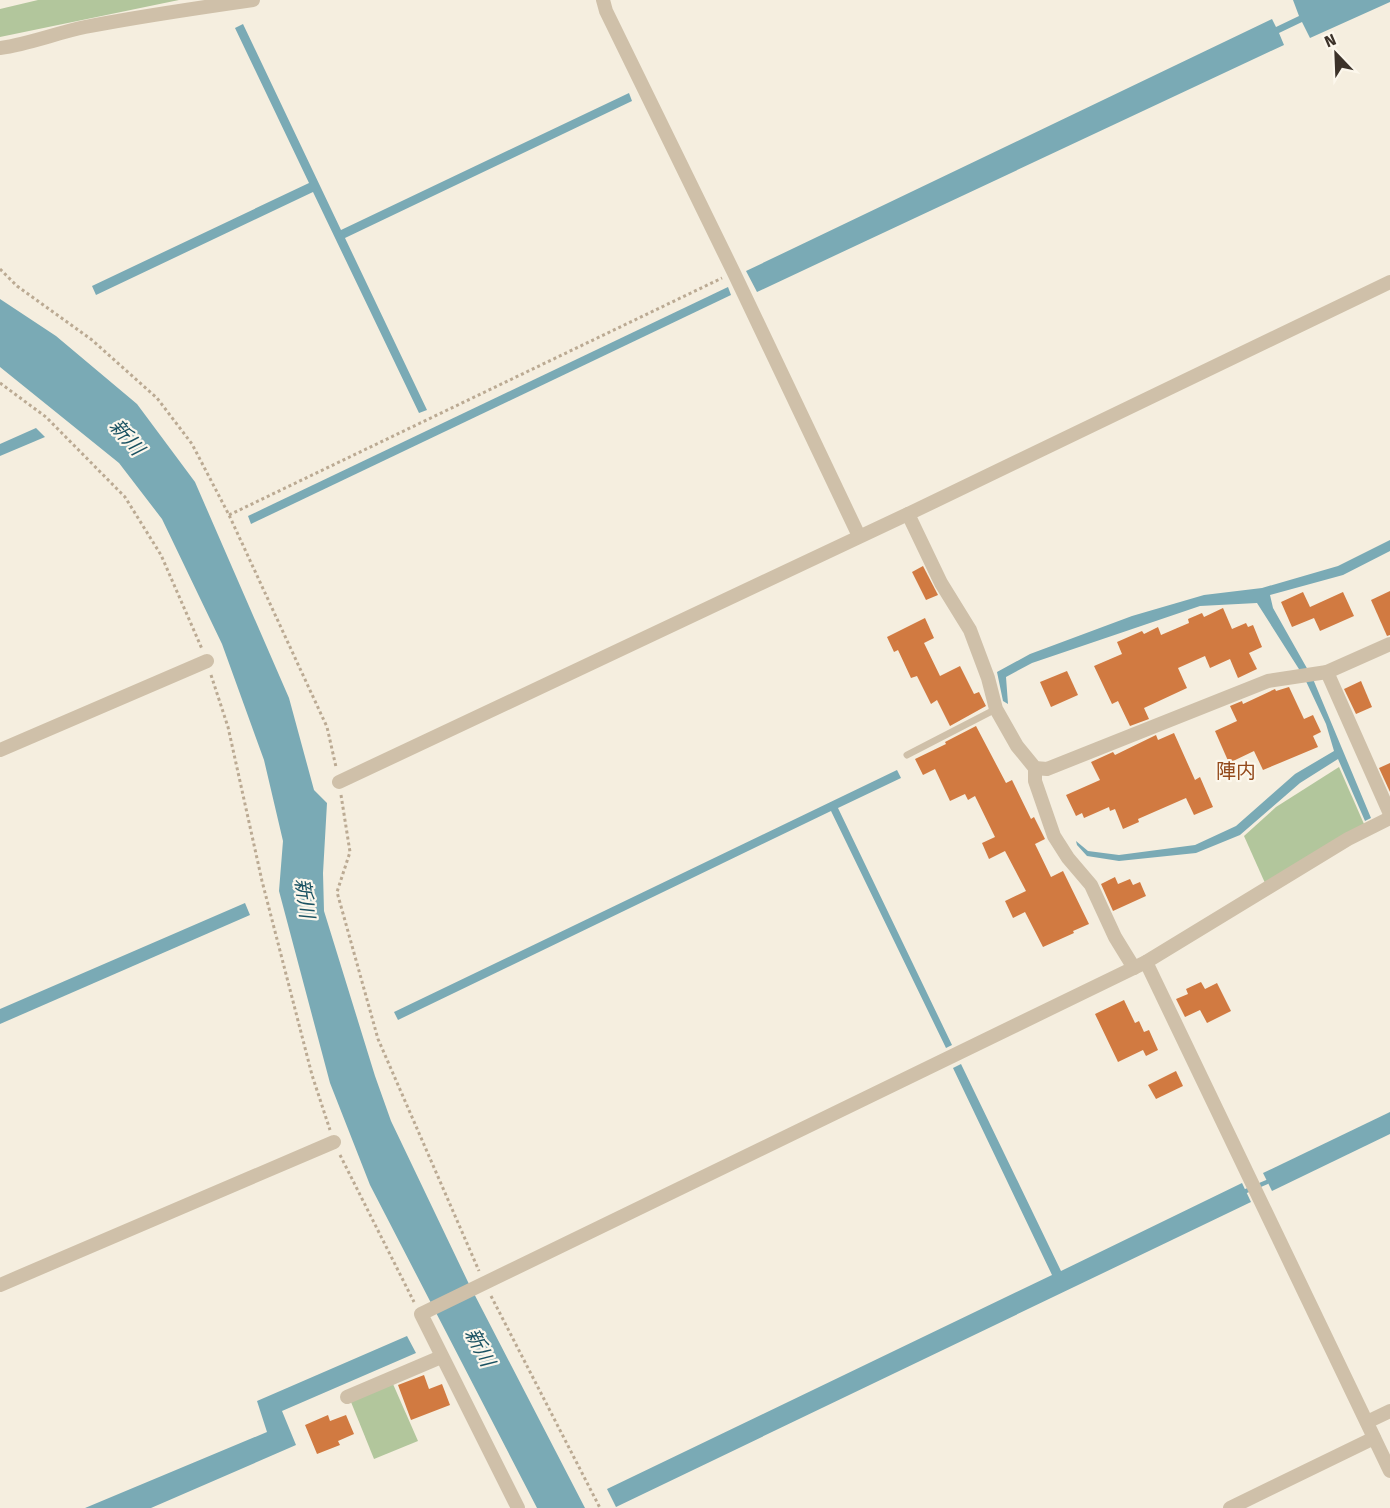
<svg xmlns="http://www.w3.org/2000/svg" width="1390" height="1508" font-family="'Fira Sans','Noto Sans JP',sans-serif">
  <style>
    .green { fill: #b2c69c }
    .water { fill: #7aaab5 }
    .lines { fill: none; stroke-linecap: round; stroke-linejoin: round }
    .stream { stroke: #7aaab5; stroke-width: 4.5 }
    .building { fill: #d17a41 }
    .path { stroke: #bbaa93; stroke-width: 3; stroke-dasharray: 3 3; stroke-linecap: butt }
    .lane { stroke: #cfc0a9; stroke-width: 7 }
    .street { stroke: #cfc0a9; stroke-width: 14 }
    .labels { text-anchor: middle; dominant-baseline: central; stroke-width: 4.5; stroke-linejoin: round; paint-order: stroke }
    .water-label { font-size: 20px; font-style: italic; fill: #1a5262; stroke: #fcf7ec }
    .neighbourhood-label { font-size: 20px; fill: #93491a; stroke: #fcf7ec }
  </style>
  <rect width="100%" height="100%" fill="#f5eedf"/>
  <g class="green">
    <path d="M38,0H179L0,37V9Z"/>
    <path d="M1339,767L1364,824L1265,883L1244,836L1276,807Z"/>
    <path d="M393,1384L418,1441L374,1459L351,1402Z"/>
  </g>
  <g class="water">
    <path d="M1293,0H1390V2L1310,38L1302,22L1279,33L1284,45L757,292L746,271L1272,19L1276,27L1299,16Z"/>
    <path d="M243,24L341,230L629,93L632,101L345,238L427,410L419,413L313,192L96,295L92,286L309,183L235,28Z"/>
    <path d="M728,287L731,295L251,524L248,516Z"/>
    <path d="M0,299L56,336L137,404L195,482L289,698L314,790L327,803L323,873L324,911L375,1076L391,1121L468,1282L585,1508H537L370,1185L330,1083L279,891L283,841L264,760L222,644L162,519L119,463L0,367Z"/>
    <path d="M36,428L45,437L0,456V444Z"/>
    <path d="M1390,540V551L1343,575L1270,595L1273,608L1313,679L1371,818L1365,821L1338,759L1300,783L1240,835L1196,853L1119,861L1087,856L1077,845L1076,841L1088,851L1119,855L1195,845L1236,826L1295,774L1334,751L1326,724L1304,677L1257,603L1200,606L1032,663L1006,677L1008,704L1003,701L997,672L1030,654L1132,616L1204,595L1262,588L1338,566Z"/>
    <path d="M897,770L901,778L838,808L952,1045L946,1048L831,811L398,1020L394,1012Z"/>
    <path d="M245,903L250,915L0,1024V1009Z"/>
    <path d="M961,1064L1061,1271L1242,1183L1251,1202L616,1507L607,1489L1052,1275L953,1068Z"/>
    <path d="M1390,1112V1134L1272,1191L1263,1173Z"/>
    <path d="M407,1336L416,1353L282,1411L296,1445L151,1508H85L267,1432L257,1401Z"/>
  </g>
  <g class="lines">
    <path class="stream" d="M1246,1191L1267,1182"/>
  </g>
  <g class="building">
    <path d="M923,566L938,595L926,600L912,572Z"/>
    <path d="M1390,591V635L1387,636L1371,600Z"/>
    <path d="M1303,592L1310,607L1343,592L1354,616L1320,631L1314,618L1292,627L1281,602Z"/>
    <path d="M1223,608L1232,629L1246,623L1248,627L1253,625L1262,647L1249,653L1257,669L1238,678L1230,659L1210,668L1205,656L1178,668L1187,688L1144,708L1149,719L1130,726L1118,701L1112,704L1094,666L1122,654L1117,642L1142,631L1144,634L1158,627L1161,635L1189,623L1188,619L1202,613L1204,617Z"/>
    <path d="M925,618L934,638L924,643L940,676L960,666L974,694L979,692L986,706L950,726L937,700L931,704L917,676L911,678L898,650L894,652L887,637Z"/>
    <path d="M1067,671L1078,695L1051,707L1040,682Z"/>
    <path d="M1361,681L1372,707L1356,714L1344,689Z"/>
    <path d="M1289,687L1304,719L1313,715L1321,732L1313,736L1318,747L1263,770L1254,751L1229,763L1215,731L1237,721L1230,706L1242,701L1243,704L1275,689L1276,691Z"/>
    <path d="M976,726L1006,783L1012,780L1031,819L1034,817L1045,839L1035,844L1051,877L1063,871L1089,924L1073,931L1074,933L1043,947L1025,912L1013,918L1005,901L1026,891L1005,851L989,859L982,843L995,837L975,796L968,800L965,794L950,801L935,769L923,775L915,759L946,744L945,742Z"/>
    <path d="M1174,733L1195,780L1200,777L1213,807L1194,815L1186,798L1138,819L1139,822L1123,829L1115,809L1110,811L1109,807L1084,818L1082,813L1076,816L1066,795L1100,780L1091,762L1113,752L1115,755L1156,735L1158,740Z"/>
    <path d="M1390,763V792L1379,768Z"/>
    <path d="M1115,877L1118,884L1130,879L1133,885L1140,882L1146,896L1113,911L1101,884Z"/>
    <path d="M1201,982L1205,989L1217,983L1231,1011L1207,1023L1200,1010L1185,1017L1176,999L1188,994L1186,989Z"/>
    <path d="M1124,1000L1135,1023L1139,1021L1144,1032L1149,1030L1158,1050L1146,1056L1143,1050L1118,1062L1095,1014Z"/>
    <path d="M1176,1071L1183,1086L1156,1099L1148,1085Z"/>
    <path d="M424,1375L429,1389L442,1384L450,1405L411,1420L398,1385Z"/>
    <path d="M328,1415L330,1421L346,1415L354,1434L338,1441L340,1445L317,1454L305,1425Z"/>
  </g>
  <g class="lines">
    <g class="path">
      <path d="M0,269L17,286L92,340L157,398L192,444L229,515L327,727L336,767"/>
      <path d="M0,383L46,417L125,497L161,555L202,649"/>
      <path d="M229,515L722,278"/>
      <path d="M211,675L228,727L262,881L312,1075L330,1130"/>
      <path d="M341,795L350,852L337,892L378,1039L479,1271"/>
      <path d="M340,1155L414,1302"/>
      <path d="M491,1296L600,1508"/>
    </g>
    <path class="lane" d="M907,755L996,709"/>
    <g class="street">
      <path d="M603,0L606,11L734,273L859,536"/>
      <path d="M0,48C29,44 56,33 85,27C141,16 197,8 253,0"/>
      <path d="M908,514L941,583L970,630L988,678L996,709L1017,746L1035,768L1047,769L1268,681L1327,672L1390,644"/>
      <path d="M1327,672L1390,814"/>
      <path d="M0,750L207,661"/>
      <path d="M1035,768V781L1054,836L1068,858L1091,885L1115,937L1134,968"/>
      <path d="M339,782L908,514L1390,282"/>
      <path d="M1146,962L1390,1471"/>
      <path d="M0,1285L334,1142"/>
      <path d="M347,1397L441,1357"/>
      <path d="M1367,1422L1390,1411"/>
      <path d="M518,1508L421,1314L1146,962L1348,839L1390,818"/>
      <path d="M1230,1508L1374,1438"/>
    </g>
  </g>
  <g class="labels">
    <g class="water-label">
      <text transform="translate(127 437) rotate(49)">新川</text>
      <text transform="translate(305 898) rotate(82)">新川</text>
      <text transform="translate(480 1347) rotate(62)">新川</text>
    </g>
    <g class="neighbourhood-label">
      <text x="1236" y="771">陣内</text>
    </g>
  </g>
  <g transform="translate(1336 54) rotate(337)" stroke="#fcf7ec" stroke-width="4.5" paint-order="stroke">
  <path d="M0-4.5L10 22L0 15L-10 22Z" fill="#3c3229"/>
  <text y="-9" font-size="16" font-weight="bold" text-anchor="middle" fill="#3c3229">N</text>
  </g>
</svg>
